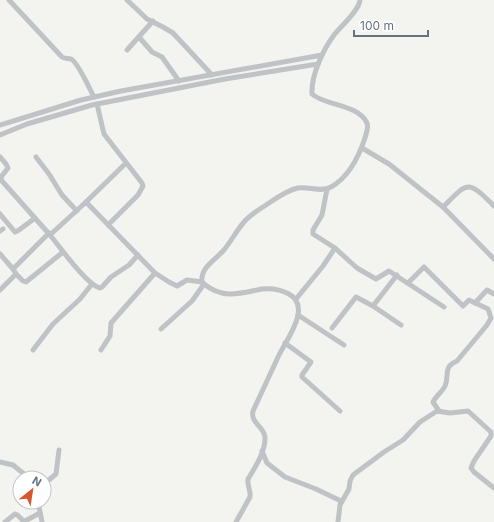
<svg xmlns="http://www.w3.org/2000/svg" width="494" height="522" font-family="Inter,sans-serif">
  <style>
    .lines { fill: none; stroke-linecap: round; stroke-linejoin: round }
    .street { stroke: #bfc3c6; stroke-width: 5 }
  </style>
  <rect width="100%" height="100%" fill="#f3f3f0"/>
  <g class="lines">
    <g class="street">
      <path d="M9,0L62,57C65,59 68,58 71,59C78,62 90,90 94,97"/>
      <path d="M127,0L147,19L163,27L173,33L212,75"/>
      <path d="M139,37L152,52L162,57L179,81"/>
      <path d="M127,50L153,21"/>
      <path d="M97,104L104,134L142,183L143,186L138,195L108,225"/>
      <path d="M0,125L81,100L121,91L322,55"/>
      <path d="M0,135L27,124L92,105L225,79L318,64"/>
      <path d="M362,148L389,164L443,207L494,259"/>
      <path d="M0,157L6,164L8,168L1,177L2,181L50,235L86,202L155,273L169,282L177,286L187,280L202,282"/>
      <path d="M36,157L49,174L62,195L77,211"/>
      <path d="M327,189L322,215L313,230V234L335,248L357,268L376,279L389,271L444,307"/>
      <path d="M86,202L126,163"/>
      <path d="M443,207C468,182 467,179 494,206"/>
      <path d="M0,214L15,232L19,230L35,218"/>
      <path d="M0,231L3,229"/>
      <path d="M50,235C60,247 86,284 100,288L102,287L111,277L129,265L138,255"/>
      <path d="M0,254L13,269"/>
      <path d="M16,274L23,281L26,282L63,252"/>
      <path d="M397,275L373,306L401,325"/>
      <path d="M408,283L424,267L463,306L469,300L488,309L491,318L487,325L457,361C442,368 450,374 445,386C442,392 436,396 433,402L439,411"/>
      <path d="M0,290L16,274L13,269L49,233"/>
      <path d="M296,299L323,266L335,248"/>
      <path d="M475,303L487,290L494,294"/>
      <path d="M298,315L344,345"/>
      <path d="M332,328L356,297L373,306"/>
      <path d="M161,329L192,301L204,284"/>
      <path d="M285,343L311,362L302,375V377L340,411"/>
      <path d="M33,350L53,324L80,299L92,284"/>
      <path d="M101,350L110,336L111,323L155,273"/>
      <path d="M262,451L267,463L285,477L316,489L341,501"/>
      <path d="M0,462L13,465L29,478"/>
      <path d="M44,484L56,474L59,450"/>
      <path d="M38,502L42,522"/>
      <path d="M5,522L15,514C20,515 21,521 25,521L40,513"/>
      <path d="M236,522L250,497C251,491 247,485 248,479C255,467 265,453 265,438C265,427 250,423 253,411C262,392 270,374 279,355C287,339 312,307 289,294C280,289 272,288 262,289C241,293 224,300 204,284L202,282C200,268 214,261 223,251C231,242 236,231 244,222C250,215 258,210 266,205C275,199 287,190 298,188C308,186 321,193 331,187C349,177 359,156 365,138C366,133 369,128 367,123C358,104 325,106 312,94C311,75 323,50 334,35C341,26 359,11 360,0"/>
      <path d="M338,522L340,505L349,489L350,481L353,475L384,452L403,440L420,422L437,411L450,413L468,411L491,432V436L474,461L471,468L474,472L494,488"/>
    </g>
  </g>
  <g transform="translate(32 490) rotate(30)"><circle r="19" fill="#ffffff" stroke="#c1c7cc"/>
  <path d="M0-3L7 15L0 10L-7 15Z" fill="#d6572d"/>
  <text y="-6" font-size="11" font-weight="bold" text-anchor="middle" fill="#64737f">N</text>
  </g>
  <path d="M354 30v6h74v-6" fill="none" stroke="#64737f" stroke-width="2"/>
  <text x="360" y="30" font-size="12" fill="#64737f" stroke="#ffffff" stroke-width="3" paint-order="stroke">100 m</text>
</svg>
